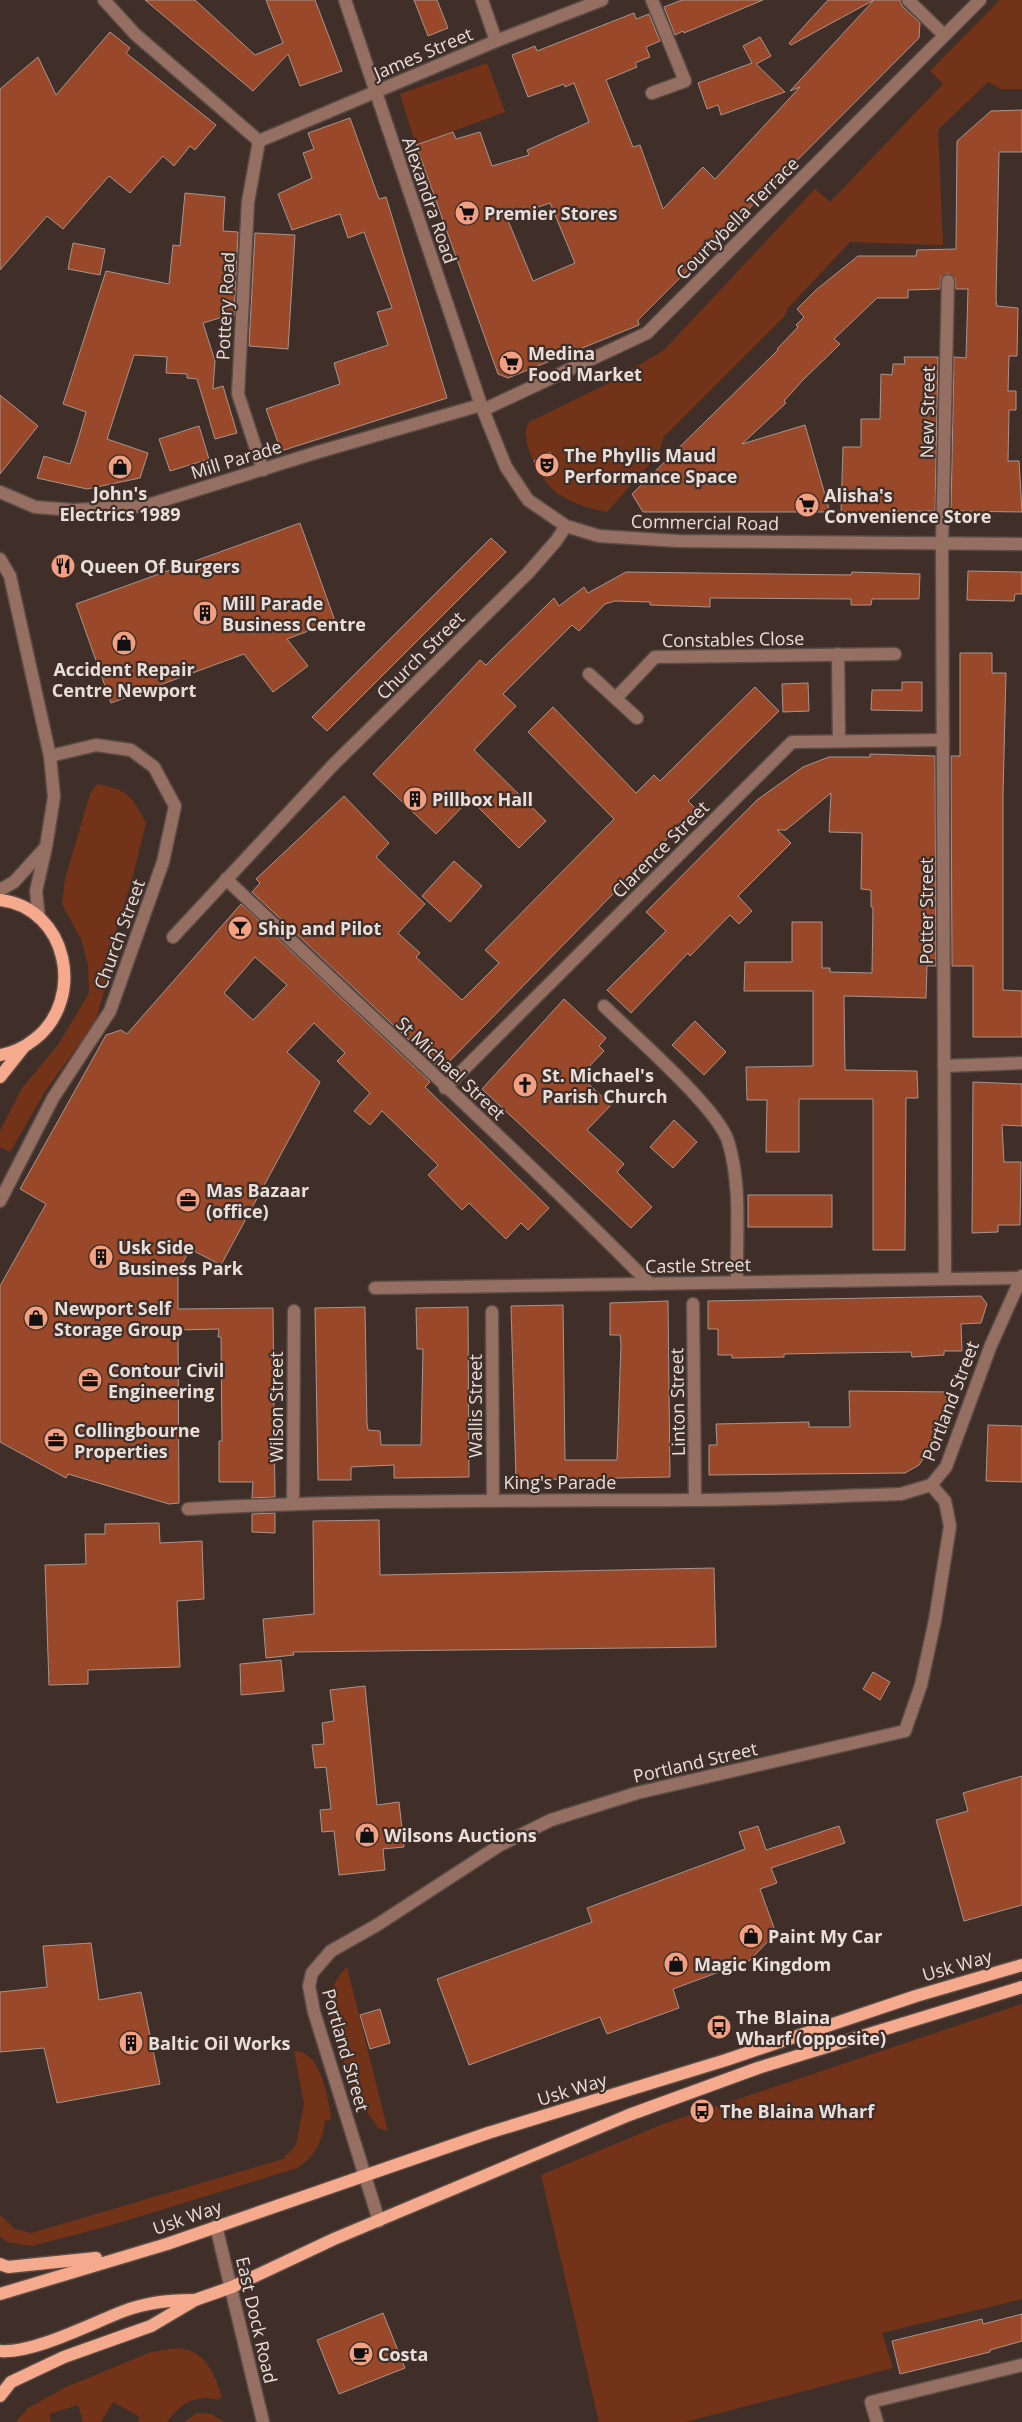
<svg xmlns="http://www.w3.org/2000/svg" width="1022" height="2422" font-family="'Open Sans',sans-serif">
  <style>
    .green { fill: #733318 }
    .building { fill: #994929; stroke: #a8948d; fill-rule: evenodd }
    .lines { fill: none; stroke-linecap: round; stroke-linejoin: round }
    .minor-casing { stroke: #5b4b45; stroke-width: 15 }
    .major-casing { stroke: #5b4b45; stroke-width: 15 }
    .minor { stroke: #957062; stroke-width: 12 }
    .major { stroke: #f6aa8d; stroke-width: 12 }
    .labels { text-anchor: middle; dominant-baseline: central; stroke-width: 4.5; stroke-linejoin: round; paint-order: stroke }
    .street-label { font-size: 18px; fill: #e8deda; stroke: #402f29 }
    .poi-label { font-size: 18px; font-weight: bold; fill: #e8deda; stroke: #402f29; text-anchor: start }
  </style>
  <rect width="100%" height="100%" fill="#402f29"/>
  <g class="green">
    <path d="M1000,0H1022V89H1001L988,82L938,130L943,245L850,242L788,308L784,317L664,437L658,455L607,512C591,509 574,504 560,495C543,485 517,440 529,422L607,384L664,350L815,189L830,202L943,84L930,71Z"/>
    <path d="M487,63L505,112L416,145L400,94Z"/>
    <path d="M97,784C127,789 132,796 146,823L132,880L107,959V981L95,1023L46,1090L10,1152L0,1147V1131L22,1088L58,1045L89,993L88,965L81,939L62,904L65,879L90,794Z"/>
    <path d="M347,1967L388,2131L378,2128L365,2109L359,2111C350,2083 329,2022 332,1994C333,1983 339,1975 347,1967Z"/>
    <path d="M1022,2004V2299L882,2333L893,2368L685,2422H599L541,2175L663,2124Z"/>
    <path d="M294,2051C322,2051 327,2098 332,2119L325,2121C322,2143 315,2156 297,2168L112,2225L32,2246L7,2242L0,2237V2215L15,2229L31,2233L283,2159L296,2145L304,2104Z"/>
    <path d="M178,2348C205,2350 215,2374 222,2397L218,2400C194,2394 181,2403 167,2422H138L140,2417L113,2402L101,2422H83L78,2405L49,2414L51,2422H16L28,2408L66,2387L151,2352Z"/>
    <path d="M197,2413L211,2414L224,2422H184Z"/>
  </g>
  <g class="building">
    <path d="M145,0H195L255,55L283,43L266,0H315L342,71L300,86L288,54L253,91Z"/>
    <path d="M414,0H437L448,28L428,36Z"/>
    <path d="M682,0H763L684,33L683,31L675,35L664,7Z"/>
    <path d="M828,0H900L902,6L920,23L919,38L638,320L639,325L508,378L498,374L416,145L453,132L456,139L480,132L492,166L529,155L527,150L589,122L574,83L565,87L564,84L528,97L512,55L535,46L537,51L634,13L636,19L649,14L660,41L646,47L650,57L635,63L637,67L606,80L633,147L640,145L663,209L703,167L715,179L800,87L790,91L874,0L791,45L789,43ZM550,203L575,263L533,281L507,218Z"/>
    <path d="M110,32L130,48L126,53L216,125L195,150L190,146L174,166L163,156L130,193L109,176L63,229L47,216L0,270V89L38,57L56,95Z"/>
    <path d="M760,37L771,56L756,64L785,92L721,115L718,105L707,109L698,83L752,63L743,46Z"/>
    <path d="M1022,110V152H999L996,300L997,306L1018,308L1017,356H1009L1008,391H1016V410H1009L1008,461H1019L1022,512L951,511L954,357L966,358L968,289H956L955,278L948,273L941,277L940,289L908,290V298H877L834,339L840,344L802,381L784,401L786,403L742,444L805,425L830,512H643L632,494L778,350L777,349L798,327L796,325L804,317L797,309L816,290L858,256H916L917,250L956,249L957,141L991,111Z"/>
    <path d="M350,118L379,199L386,197L447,398L281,451L266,409L340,384L334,363L388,345L377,312L392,308L364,232L348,238L340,214L292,230L278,194L312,178L303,153L314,149L308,133Z"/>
    <path d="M185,193L225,197L223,231L238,232L234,316L233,314L203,323L215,361L213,389L223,386L237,433L215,439L197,379L187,378V374L166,373L167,357L134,355L107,439L148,453L140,478L87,489L37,478L44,456L70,464L78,440L86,412L63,404L106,271L169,284L173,245L180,246Z"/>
    <path d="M255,233L295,235L288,349L249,346Z"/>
    <path d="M73,243L105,249L100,275L68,269Z"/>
    <path d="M904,357H938L935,511L841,512L843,447H861V419H880L881,374L892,375L893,364H905Z"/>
    <path d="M0,395L38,426L0,474Z"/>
    <path d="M199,426L209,459L170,471L159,439Z"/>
    <path d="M550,452L559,468L544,477L534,461Z"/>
    <path d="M300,523L335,621L287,639L308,666L273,692L244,654L111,703L76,604Z"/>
    <path d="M491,538L506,552L327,731L312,717Z"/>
    <path d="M968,571L1022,572V594H1015L1014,601L967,600Z"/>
    <path d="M626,572L851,575L852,572L920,574L919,599H872L871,605H851V599L710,598V607L650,605V602L615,601L605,604L579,631L572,625L503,694L516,706L474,750L546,821L519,848L470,799L436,834L373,774L480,660L486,665L554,598L559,606L584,587L588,593Z"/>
    <path d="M960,653H992V673H1006L1003,795V990L1022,991V1037H973V966H952L951,756H960Z"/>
    <path d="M902,682H922V711L871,710L872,690H902Z"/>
    <path d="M808,683L809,711L783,712L782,684Z"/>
    <path d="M755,687L779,711L688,801L696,809L441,1070L252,892L260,883L256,879L344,796L389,843L376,857L425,904L398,933L420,953L416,957L462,1000L499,963L485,950L614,819L528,732L553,707L636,793L654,775L660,781Z"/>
    <path d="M870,754L935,756L936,966H927L926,998L844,996L845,1070L917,1071L918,1098H906L905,1250H873V1099H799V1152H766L767,1100H747L746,1067L813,1066V991H744L745,962H792V922H822V968H830V972L872,973L873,907H871V890L861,889L862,833L829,832L831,793L786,830H777L791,843L738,896L752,911L739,924L730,915L690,956L688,953L631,1013L607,990L666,931L646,912L757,800L803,767L829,757H870Z"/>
    <path d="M454,861L482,886L450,922L422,896Z"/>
    <path d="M241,904L430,1082L425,1087L549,1208L528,1230L521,1223L506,1239L469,1203L462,1210L428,1175L438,1165L382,1111L370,1125L354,1111L370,1093L337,1061L345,1053L314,1023L287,1052L320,1082L221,1265L190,1249L178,1272V1309L273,1308L275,1497L252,1498L253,1482H219V1441H222L221,1337H218L219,1329L178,1330L179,1503L169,1504L68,1474L66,1478L0,1442V1286L46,1204L20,1189L106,1035L121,1030L127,1034ZM255,957L287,985L253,1020L224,993Z"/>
    <path d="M564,999L606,1038L599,1046L604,1051L580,1076L611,1105L587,1130L624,1164L617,1172L652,1207L631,1228L482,1089Z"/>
    <path d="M695,1021L726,1052L704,1075L672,1045Z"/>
    <path d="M973,1082L1022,1084V1126L1002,1125L1004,1162H1021L1020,1225H998V1232L972,1233Z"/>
    <path d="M674,1120L697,1142L673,1168L650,1147Z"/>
    <rect x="748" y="1195" width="84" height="32"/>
    <path d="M981,1296L987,1304L981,1323L961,1324L962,1351H944V1355L912,1357L911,1352L836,1353L784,1354V1357L732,1358V1355H718V1329H708V1301Z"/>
    <path d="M668,1301L670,1477L516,1480L511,1306L563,1305L565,1460H617L621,1345L620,1335H610V1303Z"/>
    <path d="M365,1307L367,1423L368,1430L380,1431L381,1445H421L423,1349H417L416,1308L468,1307L469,1477L394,1478V1465L351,1467V1480H318L315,1308Z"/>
    <path d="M849,1391L951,1392L927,1453L919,1465L905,1473L709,1475V1445H717L716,1424L809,1422V1427H850Z"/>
    <path d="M988,1425L1022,1426V1482L986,1481Z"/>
    <path d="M275,1513V1533L252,1532V1514Z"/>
    <path d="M379,1520L380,1575L714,1568L716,1647L293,1652L294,1655L266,1658L263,1619L314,1614L313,1521Z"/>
    <path d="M159,1523L160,1543L202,1541L204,1599L177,1601L180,1667L88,1670V1684L49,1685L45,1565L86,1564L85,1534H105V1524Z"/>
    <path d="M281,1660L284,1691L241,1695L240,1664Z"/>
    <path d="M873,1672L890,1682L880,1700L863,1689Z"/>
    <path d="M365,1686L377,1805L399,1802L404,1847L383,1849L385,1870L339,1875L334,1831L322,1832L320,1810L331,1809L326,1767L315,1768L312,1745L324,1744L322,1723L334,1721L330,1690Z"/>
    <path d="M1022,1776V1905L964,1921L936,1820L968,1811L963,1793Z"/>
    <path d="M758,1826L766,1850L839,1826L845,1843L771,1868L777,1883L760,1889L776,1933L749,1961L673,1989L679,2008L607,2034L600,2017L469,2065L437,1979L592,1922L587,1908L745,1849L739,1832Z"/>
    <path d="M91,1943L99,2000L141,1992L160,2084L57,2103L44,2048L0,2052V1992L47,1987L43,1946Z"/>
    <path d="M380,2009L390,2043L370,2049L360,2015Z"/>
    <path d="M383,2313L405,2368L339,2394L317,2340Z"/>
    <path d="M1022,2314V2341L990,2350V2352L900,2374L892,2341L982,2319L983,2324Z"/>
  </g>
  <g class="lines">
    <defs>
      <g id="minor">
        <path d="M104,0L135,34L259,141"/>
        <path d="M345,0L481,405L506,467L528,500L566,526L599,536L678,541L1022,544"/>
        <path d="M482,0L496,41"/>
        <path d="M908,0L944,35"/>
        <path d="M652,93L685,81L652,0"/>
        <path d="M259,141L496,41L602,0"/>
        <path d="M259,141L248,202L238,394L263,470"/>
        <path d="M483,410L647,333L980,0"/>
        <path d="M0,492L35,507L73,510L145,506L318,452L481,405"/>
        <path d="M0,559L10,576L50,756L54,797L46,847L36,891L39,918"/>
        <path d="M838,654L839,741"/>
        <path d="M589,674L637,718"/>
        <path d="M616,698L655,657L895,654"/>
        <path d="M226,879C368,1014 512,1145 650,1284"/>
        <path d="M0,890L14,882L44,849"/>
        <path d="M173,937L334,764L528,573L556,541L566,526"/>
        <path d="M604,1006C633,1035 717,1107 728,1141C742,1186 736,1236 737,1282"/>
        <path d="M944,1066L1022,1063"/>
        <path d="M445,1088L792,742L943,740"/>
        <path d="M0,1201L53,1098L110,1011L163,862L175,806L154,767L131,750L96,745L50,756"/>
        <path d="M945,1279L942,543L948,281"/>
        <path d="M375,1288L1021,1278"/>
        <path d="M693,1304L695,1500"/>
        <path d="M492,1312L493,1500"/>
        <path d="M293,1503L294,1311"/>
        <path d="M188,1509C357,1499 525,1501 693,1500C763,1500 832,1496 901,1494L931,1485"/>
        <path d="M379,2221L314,2012L309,1986L312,1973L331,1951L377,1925L500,1845L551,1820L637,1793L905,1731L921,1685L935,1620L950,1526L945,1501L931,1485L946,1467L991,1345L1022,1276"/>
        <path d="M216,2226L263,2422"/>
        <path d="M877,2422L871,2402L1022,2365"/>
      </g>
      <g id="major">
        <path d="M0,900C68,908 86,999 35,1039C25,1047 13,1053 0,1055"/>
        <path d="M0,1077L23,1048"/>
        <path d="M0,2264L8,2267L96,2258"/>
        <path d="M0,2294L167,2244L488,2133L726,2060L916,1996L1022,1965"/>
        <path d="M0,2351C33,2354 92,2323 124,2311C147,2302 169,2300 193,2300"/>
        <path d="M0,2396L11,2382L64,2357L151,2326L195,2300L232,2287L334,2239L629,2115L758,2068L1022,1987"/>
      </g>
    </defs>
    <use href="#minor" class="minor-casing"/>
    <use href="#major" class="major-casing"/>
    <use href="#minor" class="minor"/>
    <use href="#major" class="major"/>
  </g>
  <defs>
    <symbol id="supermarket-disc" viewBox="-11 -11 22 22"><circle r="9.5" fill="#f2a081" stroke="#402f29"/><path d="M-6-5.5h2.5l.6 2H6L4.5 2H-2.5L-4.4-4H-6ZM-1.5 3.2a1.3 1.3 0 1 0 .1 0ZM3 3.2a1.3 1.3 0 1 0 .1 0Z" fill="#111"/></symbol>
    <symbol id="theatre-disc" viewBox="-11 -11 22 22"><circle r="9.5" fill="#f2a081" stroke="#402f29"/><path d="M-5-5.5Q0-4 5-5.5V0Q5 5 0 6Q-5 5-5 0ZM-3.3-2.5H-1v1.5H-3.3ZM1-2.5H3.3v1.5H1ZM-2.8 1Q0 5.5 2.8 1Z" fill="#111"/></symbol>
    <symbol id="shop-disc" viewBox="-11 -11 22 22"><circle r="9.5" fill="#f2a081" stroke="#402f29"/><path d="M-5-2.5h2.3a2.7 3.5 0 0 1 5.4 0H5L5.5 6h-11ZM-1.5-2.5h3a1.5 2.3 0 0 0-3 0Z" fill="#111"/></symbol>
    <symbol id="restaurant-disc" viewBox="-11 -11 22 22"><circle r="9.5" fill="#f2a081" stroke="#402f29"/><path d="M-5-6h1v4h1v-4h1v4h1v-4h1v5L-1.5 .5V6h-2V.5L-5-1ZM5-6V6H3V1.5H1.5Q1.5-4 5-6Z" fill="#111"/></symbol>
    <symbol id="building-disc" viewBox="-11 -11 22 22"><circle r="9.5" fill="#f2a081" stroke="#402f29"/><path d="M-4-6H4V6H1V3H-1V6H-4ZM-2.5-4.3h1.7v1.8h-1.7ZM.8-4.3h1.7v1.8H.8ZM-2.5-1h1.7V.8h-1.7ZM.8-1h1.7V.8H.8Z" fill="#111"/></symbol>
    <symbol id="bar-disc" viewBox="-11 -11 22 22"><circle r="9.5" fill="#f2a081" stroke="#402f29"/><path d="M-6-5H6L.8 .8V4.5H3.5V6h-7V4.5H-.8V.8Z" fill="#111"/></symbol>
    <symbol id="church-disc" viewBox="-11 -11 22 22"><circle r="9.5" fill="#f2a081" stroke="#402f29"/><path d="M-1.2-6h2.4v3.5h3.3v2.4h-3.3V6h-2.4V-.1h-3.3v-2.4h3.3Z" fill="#111"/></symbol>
    <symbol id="office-disc" viewBox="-11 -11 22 22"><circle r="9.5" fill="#f2a081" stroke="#402f29"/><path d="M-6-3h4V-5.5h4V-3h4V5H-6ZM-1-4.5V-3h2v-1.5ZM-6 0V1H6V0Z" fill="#111"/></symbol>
    <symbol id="bus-disc" viewBox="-11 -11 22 22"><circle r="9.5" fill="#f2a081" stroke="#402f29"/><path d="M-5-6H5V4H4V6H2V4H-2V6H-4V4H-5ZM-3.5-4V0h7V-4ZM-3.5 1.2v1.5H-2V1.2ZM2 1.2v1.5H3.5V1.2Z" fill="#111"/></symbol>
    <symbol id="cafe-disc" viewBox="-11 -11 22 22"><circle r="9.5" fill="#f2a081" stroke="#402f29"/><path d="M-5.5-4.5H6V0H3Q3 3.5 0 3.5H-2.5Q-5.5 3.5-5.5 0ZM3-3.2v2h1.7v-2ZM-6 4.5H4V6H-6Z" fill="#111"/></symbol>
  </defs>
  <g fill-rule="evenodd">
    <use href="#supermarket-disc" x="453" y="199" width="28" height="28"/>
    <use href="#supermarket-disc" x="497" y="349" width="28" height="28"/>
    <use href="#theatre-disc" x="533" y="451" width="28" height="28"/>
    <use href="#shop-disc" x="106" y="453" width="28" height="28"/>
    <use href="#supermarket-disc" x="793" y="491" width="28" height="28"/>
    <use href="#restaurant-disc" x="49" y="552" width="28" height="28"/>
    <use href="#building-disc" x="191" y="599" width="28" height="28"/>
    <use href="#shop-disc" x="110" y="629" width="28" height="28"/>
    <use href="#building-disc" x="401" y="785" width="28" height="28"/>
    <use href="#bar-disc" x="226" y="914" width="28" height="28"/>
    <use href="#church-disc" x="511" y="1071" width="28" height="28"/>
    <use href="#office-disc" x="174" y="1186" width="28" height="28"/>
    <use href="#building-disc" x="87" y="1243" width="28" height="28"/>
    <use href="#shop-disc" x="22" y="1304" width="28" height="28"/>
    <use href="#office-disc" x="76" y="1366" width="28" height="28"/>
    <use href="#office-disc" x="42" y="1426" width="28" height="28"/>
    <use href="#shop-disc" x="353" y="1821" width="28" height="28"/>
    <use href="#shop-disc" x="737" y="1922" width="28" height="28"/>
    <use href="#shop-disc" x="662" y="1950" width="28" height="28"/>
    <use href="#bus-disc" x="705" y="2013" width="28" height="28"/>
    <use href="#building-disc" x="117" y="2029" width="28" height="28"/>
    <use href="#bus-disc" x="688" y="2097" width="28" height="28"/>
    <use href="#cafe-disc" x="347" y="2340" width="28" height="28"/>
  </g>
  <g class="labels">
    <g class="street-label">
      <text transform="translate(423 53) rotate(-23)">James Street</text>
      <text transform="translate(430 200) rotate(71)">Alexandra Road</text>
      <text transform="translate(737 218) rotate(-45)">Courtybella Terrace</text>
      <text transform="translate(225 306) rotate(-87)">Pottery Road</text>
      <text transform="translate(927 412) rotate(-89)">New Street</text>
      <text transform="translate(236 459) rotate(-17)">Mill Parade</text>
      <text transform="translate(705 522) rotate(1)">Commercial Road</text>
      <text transform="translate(733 639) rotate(-1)">Constables Close</text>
      <text transform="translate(420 655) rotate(-45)">Church Street</text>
      <text transform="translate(660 849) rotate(-45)">Clarence Street</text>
      <text transform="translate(926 911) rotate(-90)">Potter Street</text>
      <text transform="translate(119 934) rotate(-70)">Church Street</text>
      <text transform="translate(451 1068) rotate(43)">St Michael Street</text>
      <text transform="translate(698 1265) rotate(-1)">Castle Street</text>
      <text transform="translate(950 1401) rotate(-69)">Portland Street</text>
      <text transform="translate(677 1402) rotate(-91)">Linton Street</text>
      <text transform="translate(475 1406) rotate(-90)">Wallis Street</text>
      <text transform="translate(276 1407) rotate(-90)">Wilson Street</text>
      <text x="560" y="1482">King's Parade</text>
      <text transform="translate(695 1762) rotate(-13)">Portland Street</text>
      <text transform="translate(957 1965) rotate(-16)">Usk Way</text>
      <text transform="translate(346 2050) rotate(74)">Portland Street</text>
      <text transform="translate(572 2089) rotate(-17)">Usk Way</text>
      <text transform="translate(187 2217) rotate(-19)">Usk Way</text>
      <text transform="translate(257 2320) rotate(77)">East Dock Road</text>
    </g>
    <g class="poi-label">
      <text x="484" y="213">Premier Stores</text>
      <text x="528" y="353">Medina<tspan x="528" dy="21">Food Market</tspan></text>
      <text x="564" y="455">The Phyllis Maud<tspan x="564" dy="21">Performance Space</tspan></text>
      <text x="120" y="493" text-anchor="middle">John's<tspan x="120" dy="21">Electrics 1989</tspan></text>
      <text x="824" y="495">Alisha's<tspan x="824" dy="21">Convenience Store</tspan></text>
      <text x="80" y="566">Queen Of Burgers</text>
      <text x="222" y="603">Mill Parade<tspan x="222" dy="21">Business Centre</tspan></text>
      <text x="124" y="669" text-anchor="middle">Accident Repair<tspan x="124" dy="21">Centre Newport</tspan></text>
      <text x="432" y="799">Pillbox Hall</text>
      <text x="258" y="928">Ship and Pilot</text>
      <text x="542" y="1075">St. Michael's<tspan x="542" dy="21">Parish Church</tspan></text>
      <text x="206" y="1190">Mas Bazaar<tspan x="206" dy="21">(office)</tspan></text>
      <text x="118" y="1247">Usk Side<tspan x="118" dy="21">Business Park</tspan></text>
      <text x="54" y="1308">Newport Self<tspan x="54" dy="21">Storage Group</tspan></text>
      <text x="108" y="1370">Contour Civil<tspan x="108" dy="21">Engineering</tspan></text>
      <text x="74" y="1430">Collingbourne<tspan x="74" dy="21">Properties</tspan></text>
      <text x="384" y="1835">Wilsons Auctions</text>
      <text x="768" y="1936">Paint My Car</text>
      <text x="694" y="1964">Magic Kingdom</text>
      <text x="736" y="2017">The Blaina<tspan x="736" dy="21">Wharf (opposite)</tspan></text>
      <text x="148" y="2043">Baltic Oil Works</text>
      <text x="720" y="2111">The Blaina Wharf</text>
      <text x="378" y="2354">Costa</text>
    </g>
  </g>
</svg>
